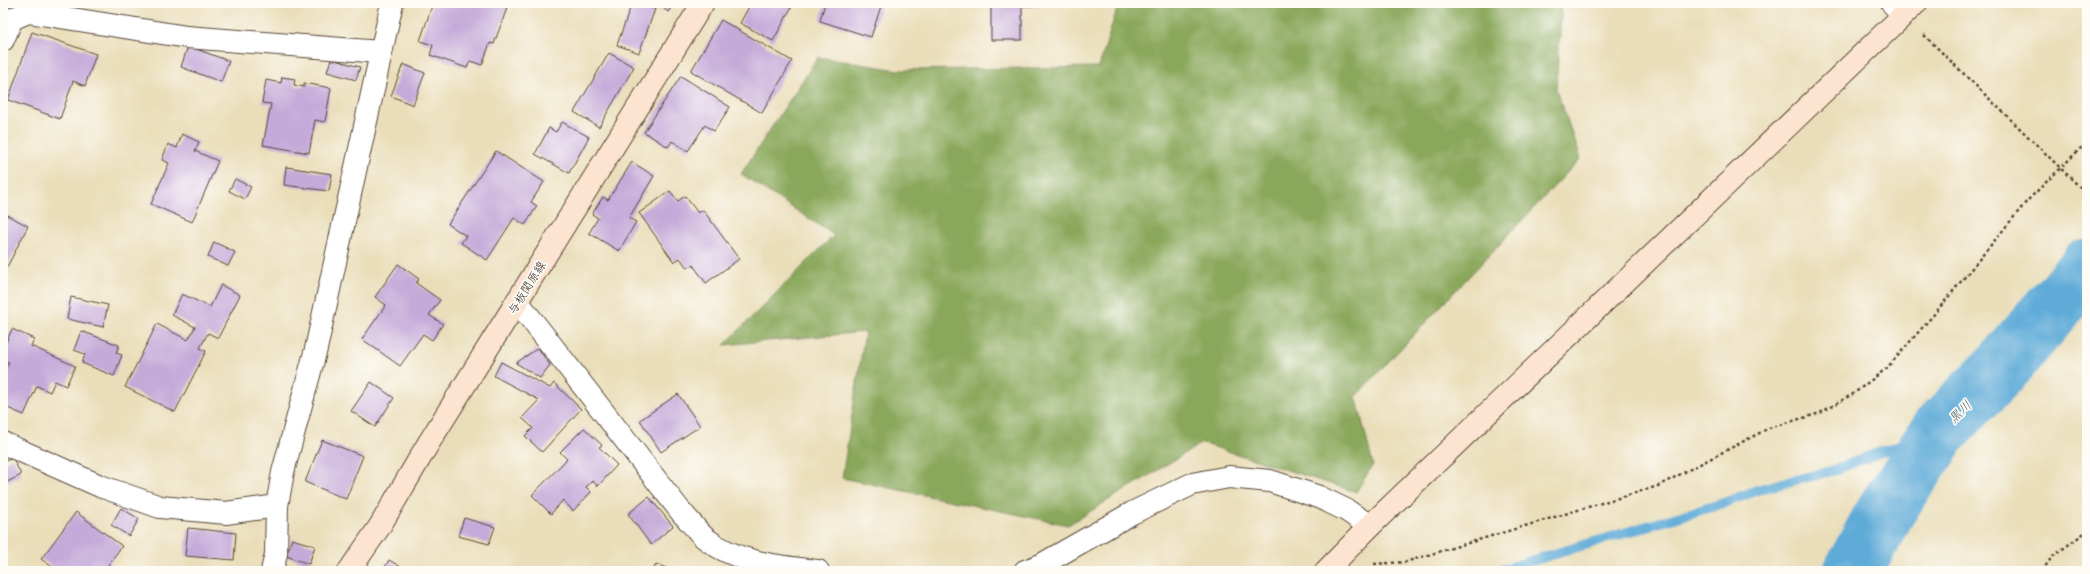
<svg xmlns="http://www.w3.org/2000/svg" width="2090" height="574" font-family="'Playpen Sans','Klee One',sans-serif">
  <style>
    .forest { fill: #8aa85b; stroke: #62693c }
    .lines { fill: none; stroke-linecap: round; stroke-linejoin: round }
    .stream { stroke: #5fabd8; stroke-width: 10 }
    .river { stroke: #5fabd8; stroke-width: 59 }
    .building { fill: #c5aad9 }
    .street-casing { stroke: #554535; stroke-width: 24 }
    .secondary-casing { stroke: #554535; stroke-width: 24 }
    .path { stroke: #554535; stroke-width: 2.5; stroke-dasharray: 3 3; stroke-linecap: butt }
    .street { stroke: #fff; stroke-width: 22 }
    .secondary { stroke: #fde4d1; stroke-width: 22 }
    .labels { text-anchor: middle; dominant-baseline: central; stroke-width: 3.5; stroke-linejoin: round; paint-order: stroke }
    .street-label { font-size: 12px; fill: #3b2a1e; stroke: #fdfcf7 }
    .water-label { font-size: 13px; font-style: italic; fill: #495e68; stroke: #fdfcf7 }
  </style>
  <rect width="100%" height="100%" fill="#fdfcf7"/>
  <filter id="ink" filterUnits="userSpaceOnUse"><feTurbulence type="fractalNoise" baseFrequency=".025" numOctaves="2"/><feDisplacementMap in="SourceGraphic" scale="8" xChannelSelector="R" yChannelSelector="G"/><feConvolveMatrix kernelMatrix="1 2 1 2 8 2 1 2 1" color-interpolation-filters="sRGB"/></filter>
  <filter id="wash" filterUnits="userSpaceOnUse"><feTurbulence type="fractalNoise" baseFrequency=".012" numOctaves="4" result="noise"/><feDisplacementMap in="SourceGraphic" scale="16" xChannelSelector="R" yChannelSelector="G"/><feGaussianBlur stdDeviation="0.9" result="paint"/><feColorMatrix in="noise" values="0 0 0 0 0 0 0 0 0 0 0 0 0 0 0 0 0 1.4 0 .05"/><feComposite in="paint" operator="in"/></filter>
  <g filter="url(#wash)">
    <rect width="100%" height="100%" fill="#eadeba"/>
    <path class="forest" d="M1144,3H1562L1556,89L1581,158L1356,396L1373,465L1356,492L1202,443L1068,525L842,478L865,332L724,345L834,235L741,174L818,57L898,70L1099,67L1118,6Z"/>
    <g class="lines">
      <path class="stream" d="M1498,571L1724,503L1760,489L1831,471L1941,429"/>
      <path class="river" d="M1853,571L1885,512L1941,429L2003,366L2087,268"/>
    </g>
    <g id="blocks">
      <g class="building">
        <path d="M433,3H471L480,6L481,3H493L507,8L494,44L490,43L482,65L470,61L467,68L430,55L433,45L420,41Z"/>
        <path d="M632,3L655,9L639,53L617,45Z"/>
        <path d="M656,3H674L668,12Z"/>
        <path d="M751,3H794L773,41L740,23Z"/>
        <path d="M825,3H882L871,37L820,21Z"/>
        <path d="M1006,3H1039V6H1022V40H991V6H1006Z"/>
        <path d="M721,20L792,61L762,113L691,71Z"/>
        <path d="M32,32L96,54L85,86L73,81L60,119L8,100Z"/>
        <path d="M188,46L229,61L221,82L181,67Z"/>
        <path d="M609,53L634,67L599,127L574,112Z"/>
        <path d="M331,59L360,67L356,80L327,72Z"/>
        <path d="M403,64L425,73L413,105L391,96Z"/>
        <path d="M681,76L730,107L714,131L705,125L688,151L672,141L668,147L644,132Z"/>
        <path d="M282,77L295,79L294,85L304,87V83L331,88L325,122L315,120L309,153L263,145L271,104L262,103L266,80L281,83Z"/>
        <path d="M562,122L589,137L569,173L535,154L549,128L556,132Z"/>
        <path d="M182,134L199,142L195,151L218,161L192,222L151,204L169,163L162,160L168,144L177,148Z"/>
        <path d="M496,151L544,182L531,202L537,206L525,225L514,218L487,260L461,243L466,236L448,224Z"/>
        <path d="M632,162L654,176L629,218L636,222L619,251L589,233L598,218L592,214L603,197L608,200Z"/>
        <path d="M286,167L332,174L329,191L284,185Z"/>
        <path d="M235,179L251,187L245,199L229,191Z"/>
        <path d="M670,191L678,201L685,196L698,213L703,210L739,259L706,283L693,265L687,268L680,258L674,262L639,213Z"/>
        <path d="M3,213L28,226L6,269L3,267Z"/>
        <path d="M214,242L235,252L228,266L208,257Z"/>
        <path d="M398,264L419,279L416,283L440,300L429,315L443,324L432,340L423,334L400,366L362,339L386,305L375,297Z"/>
        <path d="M221,285L240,295L218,338L208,333L200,348L206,351L175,412L125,387L157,324L188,340L195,327L172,315L182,294L210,307Z"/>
        <path d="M71,297L108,305L103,327L67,319Z"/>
        <path d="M12,329L34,339L31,346L75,366L66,386L55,381L50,392L37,386L24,415L3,406V374L9,362L3,360V349Z"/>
        <path d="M81,331L119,345L116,353L122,355L114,376L82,363L85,354L74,350Z"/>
        <path d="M538,348L550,365L540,378L516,363Z"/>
        <path d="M501,362L550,388L554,383L581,409L542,452L525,436L533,428L522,418L539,400L494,376Z"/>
        <path d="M371,382L394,398L375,427L351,411Z"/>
        <path d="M678,394L700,426L661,452L640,420Z"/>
        <path d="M584,428L602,445L599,447L617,465L598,486L592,481L586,487L591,492L573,511L563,500L551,514L532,495L567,459L560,452Z"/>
        <path d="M322,440L363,456L346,499L305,482Z"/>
        <path d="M13,458L21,475L3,484V462Z"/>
        <path d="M649,497L673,526L651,545L628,514Z"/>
        <path d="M121,508L139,519L129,536L111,525Z"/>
        <path d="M76,512L122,546L108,565L116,571H58L41,559Z"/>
        <path d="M464,518L495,527L489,544L458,536Z"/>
        <path d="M188,528L236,533L234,560L185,556Z"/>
        <path d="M292,539L315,546L309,564L286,556Z"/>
        <path d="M389,560L408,571H383Z"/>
        <path d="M656,564L674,571H653Z"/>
      </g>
    </g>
  </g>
  <g filter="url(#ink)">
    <use href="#blocks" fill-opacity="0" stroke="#554535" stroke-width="1"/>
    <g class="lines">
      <defs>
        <g id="street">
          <path d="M1892,3L1903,15"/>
          <path d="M3,40L12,19L28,12L187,37L381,52"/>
          <path d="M517,301L682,513C690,521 697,531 705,538C736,563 780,567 818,571"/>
          <path d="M3,443L100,486L160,507L226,513L277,506L283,472L316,349L392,3"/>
          <path d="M272,571L276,554L277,506"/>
          <path d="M1025,571L1041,565L1132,513L1192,484L1229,477L1270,481L1319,497L1346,510L1370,526"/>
        </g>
        <g id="secondary">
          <path d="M349,571L380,526L428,444L703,3"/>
          <path d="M1326,571L1370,526L1916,3"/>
        </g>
      </defs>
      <use href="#street" class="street-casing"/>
      <use href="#secondary" class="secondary-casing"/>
      <g class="path">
        <path d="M1924,35L2087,194"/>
        <path d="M1374,564L1405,562L1658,486L1769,428L1820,413L1853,394L1887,368L1936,312L2027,201L2087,142"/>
        <path d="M2042,571L2052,557L2087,531"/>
      </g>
      <use href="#street" class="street"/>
      <use href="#secondary" class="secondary"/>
    </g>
  </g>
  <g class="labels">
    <g class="street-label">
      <text transform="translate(526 287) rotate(-58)">与板関原線</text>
    </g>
    <g class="water-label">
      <text transform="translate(1959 411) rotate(-45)">黒川</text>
    </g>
  </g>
  <rect width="2090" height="574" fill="none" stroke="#fdfcf7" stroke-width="16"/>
</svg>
